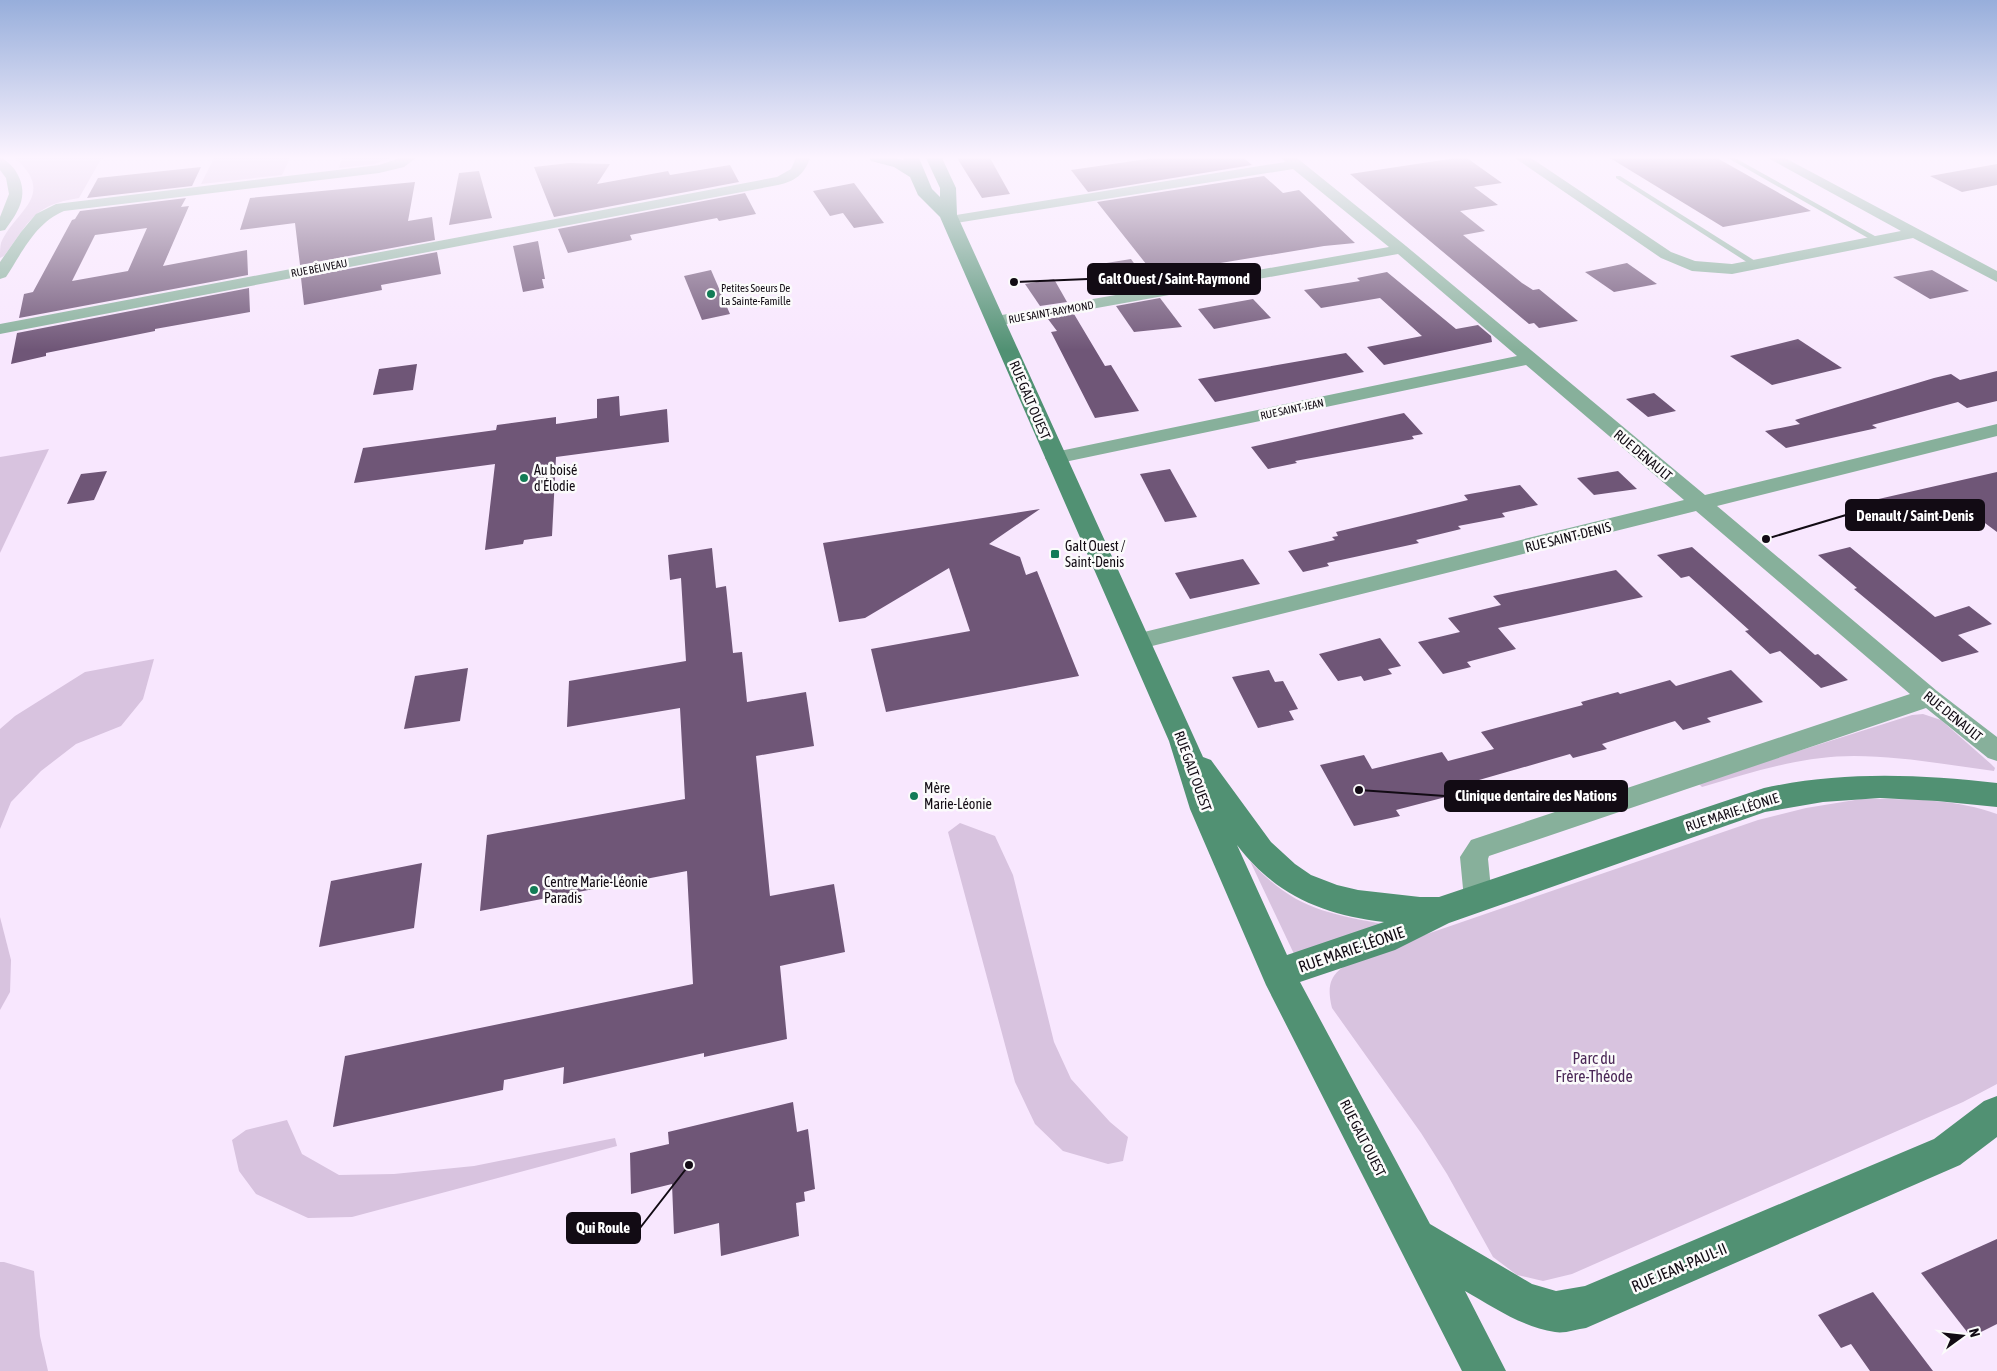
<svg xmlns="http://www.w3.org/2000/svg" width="1997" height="1371" font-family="'Asap Condensed',sans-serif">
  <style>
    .green { fill: #d8c3df }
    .building { fill: #6f5677; fill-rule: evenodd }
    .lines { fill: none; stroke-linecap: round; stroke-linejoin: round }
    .lane { fill: #87b09b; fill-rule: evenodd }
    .street { fill: #87b09b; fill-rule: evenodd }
    .secondary { fill: #519173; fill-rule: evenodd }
    .poi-dot { fill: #127c56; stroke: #fbfbfb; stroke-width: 2 }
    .labels { text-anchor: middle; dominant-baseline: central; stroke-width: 5; stroke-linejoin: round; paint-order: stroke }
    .far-street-label { font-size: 11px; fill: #120b14; stroke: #fbfbfb }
    .far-poi-label { font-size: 11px; fill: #120b14; stroke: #fbfbfb; text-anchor: start }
    .street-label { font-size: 14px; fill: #120b14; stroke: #fbfbfb }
    .poi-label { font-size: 14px; fill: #120b14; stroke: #fbfbfb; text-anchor: start }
    .near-street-label { font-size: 16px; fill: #120b14; stroke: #fbfbfb }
    .near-park-label { font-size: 16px; fill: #4c2958; stroke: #fbfbfb }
    .leader { fill: none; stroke: #120b14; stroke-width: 2 }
    .callout-dot { fill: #120b14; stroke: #fbfbfb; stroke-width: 2 }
    .callout { fill: #120b14; stroke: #120b14; stroke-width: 2 }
    .callout-label { font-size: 15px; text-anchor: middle; font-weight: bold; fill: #fff }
  </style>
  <rect width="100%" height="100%" fill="#f8e7fe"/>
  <g class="green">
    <path d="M15,158H106L101,159L79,198C33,205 30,221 4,256L0,258C0,254 0,247 1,243C14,211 58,196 15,158Z"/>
    <path d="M214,158H290L282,175L201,184Z"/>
    <path d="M342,158H391L374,164L339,168Z"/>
    <path d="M49,449L0,553V457Z"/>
    <path d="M154,659L143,699L121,726L76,744L41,771L11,802L0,829V729L15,716L85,672Z"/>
    <path d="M1923,714L1941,720L1991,764L1995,768L1994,771C1948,765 1901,756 1854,756C1802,756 1752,772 1702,787L1698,783L1912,715Z"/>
    <path d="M1861,799C1907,799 1953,798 1997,814V1084L1963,1102L1572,1274L1543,1281L1517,1275L1493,1257L1447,1174L1421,1133L1332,1008C1324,976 1337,969 1363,956L1758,820L1806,808Z"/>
    <path d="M960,823L995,836L1013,875L1054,1042L1071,1079L1110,1122L1128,1137L1123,1161L1108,1164L1063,1151L1035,1124L1015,1082L948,832Z"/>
    <path d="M1250,861C1294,909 1326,913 1387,925L1295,956Z"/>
    <path d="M0,917L11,960L10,992L0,1010Z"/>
    <path d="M287,1120L302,1154L339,1175L394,1174L474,1166L615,1138L617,1146L352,1217L308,1218L256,1194L239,1171L232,1140L246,1130Z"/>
    <path d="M0,1262H4L34,1271L40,1336L48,1371H0Z"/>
  </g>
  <g class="building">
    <path d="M957,158H990L1010,194L982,198Z"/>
    <path d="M1154,158H1244L1252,165L1088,192L1071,170Z"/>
    <path d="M1456,158H1467L1502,183L1474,187L1498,205L1460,211L1485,231L1463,235L1522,283L1533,290L1539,289L1578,321L1539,328L1534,323L1529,324L1350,174Z"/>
    <path d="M1610,158H1717L1811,211L1723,227Z"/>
    <path d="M569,163L610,164L597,184L668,171L670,175L730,165L739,182L554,217L534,167Z"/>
    <path d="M1997,164V185L1962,192L1930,176Z"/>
    <path d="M201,167L192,186L87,198L98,178Z"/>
    <path d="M479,171L492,218L449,225L459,173Z"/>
    <path d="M1264,176L1283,193L1299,190L1355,243L1324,246L1154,274L1097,202Z"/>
    <path d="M415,182L408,221L432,217L435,240L300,265L295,223L240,230L250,198Z"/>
    <path d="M854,183L884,223L854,228L843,213L830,216L813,191Z"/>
    <path d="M745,193L756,214L719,221L717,218L630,235L632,240L568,253L558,229Z"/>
    <path d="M186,198L181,207L189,206L163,266L247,250L248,275L19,318L24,294L33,292L72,220L75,219L80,211ZM147,228L128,271L72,281L95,235Z"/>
    <path d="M538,241L545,279H542L544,288L523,292L513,246Z"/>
    <path d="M437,252L441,274L381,285L382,290L304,305L301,278Z"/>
    <path d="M1131,259L1151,287L1108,294L1088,266Z"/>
    <path d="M1627,263L1657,284L1614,292L1585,272Z"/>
    <path d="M711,270L730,314L702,320L684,276Z"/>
    <path d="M1932,270L1969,291L1930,299L1893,277Z"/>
    <path d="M1387,272L1456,329L1478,325L1491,336L1492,342L1384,365L1367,347L1422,336L1380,298L1321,308L1304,290L1360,281L1357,278Z"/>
    <path d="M1054,279L1067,302L1040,306L1025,284Z"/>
    <path d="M249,288L250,312L155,329V331L46,353V356L11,364L17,333Z"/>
    <path d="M1160,298L1182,327L1134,332L1116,306Z"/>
    <path d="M1253,299L1271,318L1214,329L1198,309Z"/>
    <path d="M1074,314L1105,366L1111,365L1139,411L1095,418L1051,332L1057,331L1048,319Z"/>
    <path d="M1798,339L1842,368L1772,385L1730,356Z"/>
    <path d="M1346,353L1364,372L1215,402L1198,379Z"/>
    <path d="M417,364L413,390L373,395L379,369Z"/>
    <path d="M1997,371V401L1967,408L1958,402L1872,425L1877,428L1786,448L1765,431L1800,424L1795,420L1934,378L1951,374L1960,380Z"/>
    <path d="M1654,393L1676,411L1648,417L1626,399Z"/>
    <path d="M619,396L620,416L667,409L669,442L556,457L552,536L524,540L523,544L485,550L495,464L354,483L363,448L496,430L497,425L556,417V424L597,418V399Z"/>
    <path d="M1404,413L1423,434L1412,436L1414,439L1295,461L1297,463L1268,469L1251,447Z"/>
    <path d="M1170,469L1197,517L1165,522L1140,474Z"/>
    <path d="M107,471L94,500L67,504L81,474Z"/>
    <path d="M1618,471L1637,489L1594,495L1577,478Z"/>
    <path d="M1997,472V532L1970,512L1936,521L1929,515L1888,524L1861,503Z"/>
    <path d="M1520,485L1538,505L1502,513L1505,517L1458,526L1461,529L1416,540L1419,543L1327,563L1329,566L1303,572L1288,551L1335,540L1332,537L1338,536L1336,532L1468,500L1464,495Z"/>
    <path d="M1040,509L989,544L1020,557L1026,575L1037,571L1079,676L886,712L871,649L970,631L949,568L865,618L839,622L823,543Z"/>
    <path d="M1692,547L1815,655L1818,654L1848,680L1821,688L1780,651L1770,654L1745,631L1749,630L1689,576L1681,578L1657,555Z"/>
    <path d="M1850,547L1935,617L1969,606L1992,624L1958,635L1979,652L1942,662L1854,589L1857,588L1818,555Z"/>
    <path d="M712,548L716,588L726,586L733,653L742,652L747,702L806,692L814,746L756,756L770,896L834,884L845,952L780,966L787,1039L704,1057V1053L563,1084L564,1067L504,1080L503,1090L333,1127L345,1056L693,984L687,871L480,911L487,835L685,799L680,708L567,727L569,681L686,661L681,578L670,580L668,555Z"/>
    <path d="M1243,559L1260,584L1190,599L1175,573Z"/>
    <path d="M1616,570L1643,597L1498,628L1516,649L1467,662L1471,667L1443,674L1418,642L1460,632L1448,618L1501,605L1493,596Z"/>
    <path d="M1380,638L1401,666L1388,669L1392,674L1364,681L1361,676L1338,681L1319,654Z"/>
    <path d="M468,668L460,721L404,729L415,676Z"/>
    <path d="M1269,670L1275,682L1283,681L1298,709L1289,711L1294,720L1258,728L1232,677Z"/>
    <path d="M1731,670L1763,702L1707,718L1711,722L1683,730L1675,721L1602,744L1607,749L1573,758L1570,754L1479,780L1484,787L1396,810L1400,816L1354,826L1320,765L1364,755L1372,769L1442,752L1448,761L1494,749L1481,732L1583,705L1581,702L1618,692L1620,694L1670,680L1676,686Z"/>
    <path d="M422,863L414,928L319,947L331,881Z"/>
    <path d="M793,1102L797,1132L808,1129L815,1189L804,1192L805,1201L796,1203L799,1236L721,1256L719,1223L674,1234L672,1184L631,1194L630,1153L669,1144L668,1132Z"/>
    <path d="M1997,1239V1324L1971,1337L1921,1273Z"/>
    <path d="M1873,1292L1933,1371H1870L1851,1344L1841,1348L1818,1315Z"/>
  </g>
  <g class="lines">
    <g class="lane">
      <path d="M1728,158H1735L1882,240L1875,242Z"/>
      <path d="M1616,176H1620L1760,264L1753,266L1616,178Z"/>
    </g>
    <g class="street">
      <path d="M0,158C6,159 11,165 15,170C30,193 20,210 5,230L0,231V217L9,194L6,178L0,170Z"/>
      <path d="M400,158H416L404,167L379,173L64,211C35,223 22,253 6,277L0,279V262L21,232L36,214L56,204L379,165Z"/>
      <path d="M796,158H810C804,175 795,181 778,185L0,334V324L777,177L791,169Z"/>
      <path d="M1282,158H1297L1406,246L1705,495L1997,424V436L1717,506L1937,691L1997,737V761L1988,758L1926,708L1489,856L1488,859L1492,899L1488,908L1478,911L1468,908L1464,899L1460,857L1471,840L1910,694L1696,511L1140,649L1132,647L1129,641L1132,635L1140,633L1684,500L1526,365L1055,464L1048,462L1045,458L1048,454L1055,452L1517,356L1398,254L996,326L990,325L988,321L990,317L996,316L1389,247L1293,169L950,224L943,220L950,216L1285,162Z"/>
      <path d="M1515,158H1531L1671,252L1695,261L1732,264L1901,231L1768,158H1785L1997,271V282L1913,238L1732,274L1692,271L1661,258Z"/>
    </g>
    <path class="secondary" d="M869,158H894L904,160L903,158H919L932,189L940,197V188L926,158H942L956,188L957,215L1203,757L1211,760L1271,842L1295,864L1311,875L1337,885L1358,890L1420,897H1439L1764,788C1842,771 1918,774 1997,783V807L1937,801L1880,798L1823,802L1765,812L1449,923L1395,950L1300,982L1430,1224L1532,1284L1556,1291L1585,1286L1934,1139L1984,1101L1997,1096V1137L1960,1165L1586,1328C1577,1329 1564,1334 1555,1332C1522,1327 1493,1307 1465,1291L1506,1371H1462L1266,985L1190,809L1169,741L940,217L918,195L910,177L894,167L871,161ZM1237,845C1275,895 1323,915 1384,922L1287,955Z"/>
  </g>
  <linearGradient id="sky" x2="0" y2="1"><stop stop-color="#97aedb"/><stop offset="0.45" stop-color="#fcf4ff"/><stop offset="1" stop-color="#fcf4ff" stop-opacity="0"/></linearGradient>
  <rect width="1997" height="350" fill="url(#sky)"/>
  <g class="poi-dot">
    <circle cx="711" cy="294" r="5"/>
    <circle cx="524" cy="478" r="5"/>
    <rect x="1050" y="549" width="10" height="10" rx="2.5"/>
    <circle cx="914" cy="796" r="5"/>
    <circle cx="534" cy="890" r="5"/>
  </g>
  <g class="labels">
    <g class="far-street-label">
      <text transform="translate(319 268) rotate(-11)">RUE BÉLIVEAU</text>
      <text transform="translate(1051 312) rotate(-10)">RUE SAINT-RAYMOND</text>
      <text transform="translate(1292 409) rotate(-12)">RUE SAINT-JEAN</text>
    </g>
    <g class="far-poi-label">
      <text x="721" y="288">Petites Soeurs De<tspan x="721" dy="13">La Sainte-Famille</tspan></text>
    </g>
    <g class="street-label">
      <text transform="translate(1030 400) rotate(67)">RUE GALT OUEST</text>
      <text transform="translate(1643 455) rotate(40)">RUE DENAULT</text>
      <text transform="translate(1568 537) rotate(-14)">RUE SAINT-DENIS</text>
      <text transform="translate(1953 716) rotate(39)">RUE DENAULT</text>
      <text transform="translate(1193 771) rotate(70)">RUE GALT OUEST</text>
      <text transform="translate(1732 812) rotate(-18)">RUE MARIE-LÉONIE</text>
      <text transform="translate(1363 1138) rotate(63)">RUE GALT OUEST</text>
    </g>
    <g class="poi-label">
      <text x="534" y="470">Au boisé<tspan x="534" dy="16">d'Élodie</tspan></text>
      <text x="1065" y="546">Galt Ouest /<tspan x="1065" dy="16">Saint-Denis</tspan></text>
      <text x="924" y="788">Mère<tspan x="924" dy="16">Marie-Léonie</tspan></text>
      <text x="544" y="882">Centre Marie-Léonie<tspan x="544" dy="16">Paradis</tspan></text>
    </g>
    <g class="near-street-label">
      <text transform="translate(1351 949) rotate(-19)">RUE MARIE-LÉONIE</text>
      <text transform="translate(1679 1267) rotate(-23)">RUE JEAN-PAUL-II</text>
    </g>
    <g class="near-park-label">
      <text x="1594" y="1058">Parc du<tspan x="1594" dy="18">Frère-Théode</tspan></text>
    </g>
  </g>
  <path class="leader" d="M1014 282L1088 279M1766 539L1846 515M1359 790L1445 796M689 1165L640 1228"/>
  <g class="callout-dot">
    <circle cx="1014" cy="282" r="5"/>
    <circle cx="1766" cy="539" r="5"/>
    <circle cx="1359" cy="790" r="5"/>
    <circle cx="689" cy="1165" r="5"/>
  </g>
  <g class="callout">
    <rect x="1088" y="264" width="172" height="30" rx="5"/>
    <rect x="1846" y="500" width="138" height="30" rx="5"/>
    <rect x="1445" y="781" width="182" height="30" rx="5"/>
    <rect x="567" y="1213" width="73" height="30" rx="5"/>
  </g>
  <g class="callout-label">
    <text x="1174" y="284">Galt Ouest / Saint-Raymond</text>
    <text x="1915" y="521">Denault / Saint-Denis</text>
    <text x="1536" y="801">Clinique dentaire des Nations</text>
    <text x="603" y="1233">Qui Roule</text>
  </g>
  <g transform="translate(1962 1336) rotate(75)" stroke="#fbfbfb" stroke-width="4" paint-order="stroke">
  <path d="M0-4L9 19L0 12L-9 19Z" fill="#120b14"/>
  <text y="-8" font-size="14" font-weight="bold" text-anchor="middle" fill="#120b14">N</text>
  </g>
</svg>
